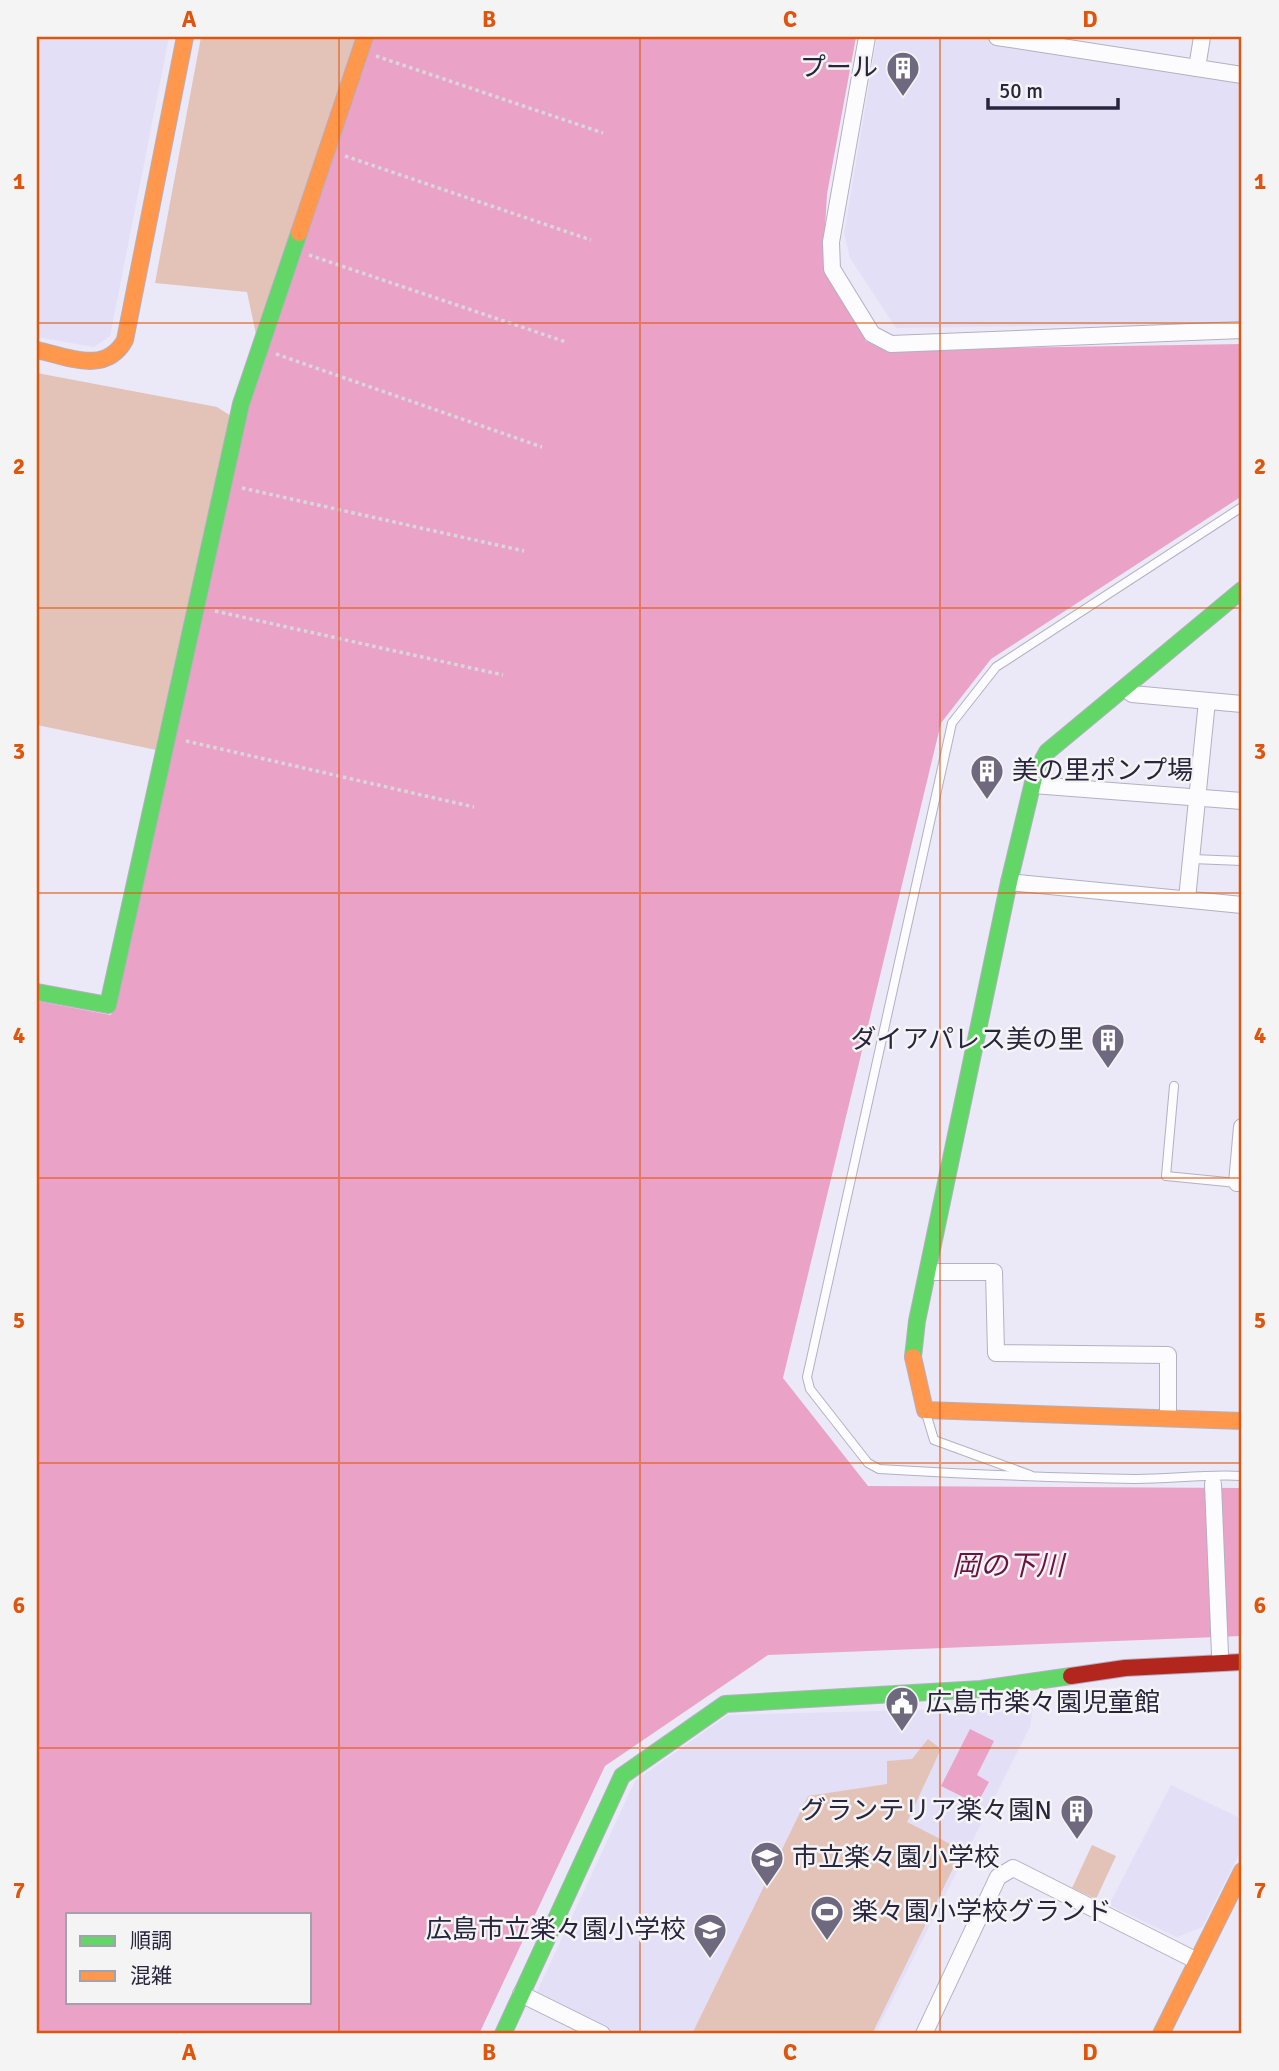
<svg xmlns="http://www.w3.org/2000/svg" width="1279" height="2071" font-family="Signika,'Noto Sans JP',sans-serif">
  <style>
    .built { fill: #e3dff7 }
    .green { fill: #e3c3b8 }
    .water { fill: #eaa3c7; fill-rule: evenodd }
    .lines { fill: none; stroke-linecap: round; stroke-linejoin: round }
    .lane-casing { stroke: #b3b0c2; stroke-width: 10 }
    .street-casing { stroke: #b3b0c2; stroke-width: 18 }
    .fast-casing { stroke: #b3b0c2; stroke-width: 18 }
    .slow-casing { stroke: #b3b0c2; stroke-width: 18 }
    .jam-casing { stroke: #b3b0c2; stroke-width: 18 }
    .path { stroke: #d8d7dd; stroke-width: 3.5; stroke-dasharray: 3.5 3.5; stroke-linecap: butt }
    .lane { stroke: #fcfcfe; stroke-width: 8 }
    .street { stroke: #fcfcfe; stroke-width: 16 }
    .fast { stroke: #63d668; stroke-width: 16 }
    .slow { stroke: #ff974d; stroke-width: 16 }
    .jam { stroke: #b3261e; stroke-width: 16 }
    .grid { fill: none; stroke: #de560e; stroke-width: 2; stroke-opacity: 0.55 }
    .labels { text-anchor: middle; dominant-baseline: central; stroke-width: 5; stroke-linejoin: round; paint-order: stroke }
    .poi-label { font-size: 26px; fill: #2a253e; stroke: #f4f4f4; text-anchor: end }
    .water-label { font-size: 28px; font-style: italic; fill: #6b1243; stroke: #f4f4f4 }
    .neatline { fill: none; stroke: #de560e; stroke-width: 2.5 }
    .grid-label { font-size: 23px; text-anchor: middle; font-weight: bold; fill: #de560e }
  </style>
  <rect width="100%" height="100%" fill="#ebe8f8"/>
  <g class="built">
    <path d="M37,37H169L110,336L94,347L37,337Z"/>
    <path d="M877,37H973L1242,81V323L896,328L850,258L844,234Z"/>
    <path d="M1033,1707L1030,1727L875,2034H616L536,1994L635,1781L728,1715Z"/>
    <path d="M1171,1785L1242,1819V1848L1202,1927L1177,1937L1109,1905Z"/>
  </g>
  <g class="green">
    <path d="M201,37H357L257,339L247,292L155,283Z"/>
    <path d="M37,373L217,407L234,418L161,751L37,725Z"/>
    <path d="M928,1739L941,1749L907,1822L962,1850L872,2034H692L808,1796L887,1784V1761L912,1759Z"/>
    <path d="M1092,1845L1116,1856L1096,1899L1072,1888Z"/>
  </g>
  <g class="water">
    <path d="M371,37H856L827,194L823,262L866,341L889,350L1242,344V496L991,659L941,723L783,1378L868,1486L1242,1488V1636L768,1655L605,1766L479,2034H37V1001L111,1015L243,412ZM68,1915H310V2003H68Z"/>
    <path d="M970,1729L994,1741L977,1775L989,1782L977,1804L941,1786Z"/>
  </g>
  <g class="lines">
    <defs>
      <g id="lane">
        <path d="M1242,507L996,667L952,723L807,1377L810,1389L868,1463L879,1469C965,1474 1050,1478 1136,1479C1171,1479 1206,1474 1242,1476"/>
        <path d="M1192,859L1242,861"/>
        <path d="M1174,1086L1166,1176L1237,1183"/>
        <path d="M926,1413L934,1440L1030,1475"/>
      </g>
      <g id="street">
        <path d="M867,37L831,242L832,269L872,334L891,344L1242,330"/>
        <path d="M997,37L1242,75"/>
        <path d="M1197,68L1202,37"/>
        <path d="M1125,688L1132,694L1242,704"/>
        <path d="M1033,785L1242,801"/>
        <path d="M1009,882L1242,905"/>
        <path d="M1187,899L1207,701"/>
        <path d="M1242,1127L1237,1183H1242"/>
        <path d="M928,1272H994L996,1353L1168,1355V1418"/>
        <path d="M1213,1484L1220,1654"/>
        <path d="M521,1994L602,2034"/>
        <path d="M924,2034L998,1877L1013,1868L1197,1961"/>
      </g>
      <g id="fast">
        <path d="M37,992L108,1005L241,404L299,233"/>
        <path d="M913,1357L917,1321L1009,882L1035,774L1047,752L1242,590"/>
        <path d="M503,2034L622,1776L725,1704L981,1689L1071,1676"/>
      </g>
      <g id="slow">
        <path d="M299,233L365,37"/>
        <path d="M37,350C68,357 106,375 125,340L185,37"/>
        <path d="M913,1357L925,1410L1242,1421"/>
        <path d="M1161,2034L1242,1871"/>
      </g>
      <path id="jam" d="M1071,1676L1125,1668L1242,1662"/>
    </defs>
    <use href="#lane" class="lane-casing"/>
    <use href="#street" class="street-casing"/>
    <use href="#fast" class="fast-casing"/>
    <use href="#slow" class="slow-casing"/>
    <use href="#jam" class="jam-casing"/>
    <g class="path">
      <path d="M376,56L603,133"/>
      <path d="M345,156L591,240"/>
      <path d="M309,255L566,342"/>
      <path d="M276,354L542,447"/>
      <path d="M242,488L524,551"/>
      <path d="M215,611L503,675"/>
      <path d="M186,741L474,807"/>
    </g>
    <use href="#lane" class="lane"/>
    <use href="#street" class="street"/>
    <use href="#fast" class="fast"/>
    <use href="#slow" class="slow"/>
    <use href="#jam" class="jam"/>
  </g>
  <path class="grid" d="M339,37V2034M640,37V2034M940,37V2034M37,323H1242M37,608H1242M37,893H1242M37,1178H1242M37,1463H1242M37,1748H1242"/>
  <defs>
    <symbol id="building-pin" viewBox="-11 -11 22 30"><path d="M0 17L-7.5 6A9.5 9.5 0 1 1 7.5 6Z" fill="#6e697f" stroke="#f4f4f4"/><path d="M-4-6H4V6H1V3H-1V6H-4ZM-2.5-4.3h1.7v1.8h-1.7ZM.8-4.3h1.7v1.8H.8ZM-2.5-1h1.7V.8h-1.7ZM.8-1h1.7V.8H.8Z" fill="#fff"/></symbol>
    <symbol id="civic-pin" viewBox="-11 -11 22 30"><path d="M0 17L-7.5 6A9.5 9.5 0 1 1 7.5 6Z" fill="#6e697f" stroke="#f4f4f4"/><path d="M-.6-6.5H3V-4.5H.6V-3L4-1V1h2V6H-6V1h2V-1L-.6-3ZM-1.2 2.5V6h2.4V2.5Z" fill="#fff"/></symbol>
    <symbol id="school-pin" viewBox="-11 -11 22 30"><path d="M0 17L-7.5 6A9.5 9.5 0 1 1 7.5 6Z" fill="#6e697f" stroke="#f4f4f4"/><path d="M0-5L7-2L0 1L-7-2ZM-4 1L0 2.5L4 1V4Q0 6-4 4Z" fill="#fff"/></symbol>
    <symbol id="stadium-pin" viewBox="-11 -11 22 30"><path d="M0 17L-7.5 6A9.5 9.5 0 1 1 7.5 6Z" fill="#6e697f" stroke="#f4f4f4"/><path d="M0-5a6.5 5 0 1 0 0 10a6.5 5 0 1 0 0-10ZM-3.5-1.8h7v3.6h-7Z" fill="#fff"/></symbol>
  </defs>
  <g fill-rule="evenodd">
    <use href="#building-pin" x="884" y="49" width="38" height="52"/>
    <use href="#building-pin" x="968" y="752" width="38" height="52"/>
    <use href="#building-pin" x="1089" y="1021" width="38" height="52"/>
    <use href="#civic-pin" x="883" y="1684" width="38" height="52"/>
    <use href="#building-pin" x="1058" y="1792" width="38" height="52"/>
    <use href="#school-pin" x="748" y="1839" width="38" height="52"/>
    <use href="#stadium-pin" x="808" y="1893" width="38" height="52"/>
    <use href="#school-pin" x="691" y="1911" width="38" height="52"/>
  </g>
  <g class="labels">
    <g class="poi-label">
      <text x="878" y="68">プール</text>
      <text x="1012" y="771" text-anchor="start">美の里ポンプ場</text>
      <text x="1084" y="1040">ダイアパレス美の里</text>
      <text x="926" y="1703" text-anchor="start">広島市楽々園児童館</text>
      <text x="1052" y="1811">グランテリア楽々園N</text>
      <text x="792" y="1858" text-anchor="start">市立楽々園小学校</text>
      <text x="852" y="1912" text-anchor="start">楽々園小学校グランド</text>
      <text x="686" y="1930">広島市立楽々園小学校</text>
    </g>
    <g class="water-label">
      <text x="1008" y="1566">岡の下川</text>
    </g>
  </g>
  <rect width="1279" height="2071" fill="none" stroke="#f4f4f4" stroke-width="77"/>
  <rect x="66" y="1913" width="245" height="91" fill="#f4f4f4" stroke="#a3a1ab" stroke-width="2"/>
  <rect x="80" y="1936" width="35" height="10" fill="#63d668" stroke="#a3a1ab" stroke-width="2"/>
  <text x="130" y="1948" font-size="21" fill="#2a253e">順調</text>
  <rect x="80" y="1971" width="35" height="10" fill="#ff974d" stroke="#a3a1ab" stroke-width="2"/>
  <text x="130" y="1983" font-size="21" fill="#2a253e">混雑</text>
  <path d="M988 98v10h130v-10" fill="none" stroke="#2a253e" stroke-width="3.5"/>
  <text x="999" y="98" font-size="21" fill="#2a253e" stroke="#f4f4f4" stroke-width="5" paint-order="stroke">50 m</text>
  <rect x="38" y="38" width="1202" height="1994" class="neatline"/>
  <g class="grid-label">
    <text x="189" y="27">A</text>
    <text x="489" y="27">B</text>
    <text x="790" y="27">C</text>
    <text x="1090" y="27">D</text>
    <text x="19" y="189">1</text>
    <text x="1260" y="189">1</text>
    <text x="19" y="474">2</text>
    <text x="1260" y="474">2</text>
    <text x="19" y="759">3</text>
    <text x="1260" y="759">3</text>
    <text x="19" y="1043">4</text>
    <text x="1260" y="1043">4</text>
    <text x="19" y="1328">5</text>
    <text x="1260" y="1328">5</text>
    <text x="19" y="1613">6</text>
    <text x="1260" y="1613">6</text>
    <text x="19" y="1898">7</text>
    <text x="1260" y="1898">7</text>
    <text x="189" y="2060">A</text>
    <text x="489" y="2060">B</text>
    <text x="790" y="2060">C</text>
    <text x="1090" y="2060">D</text>
  </g>
</svg>
